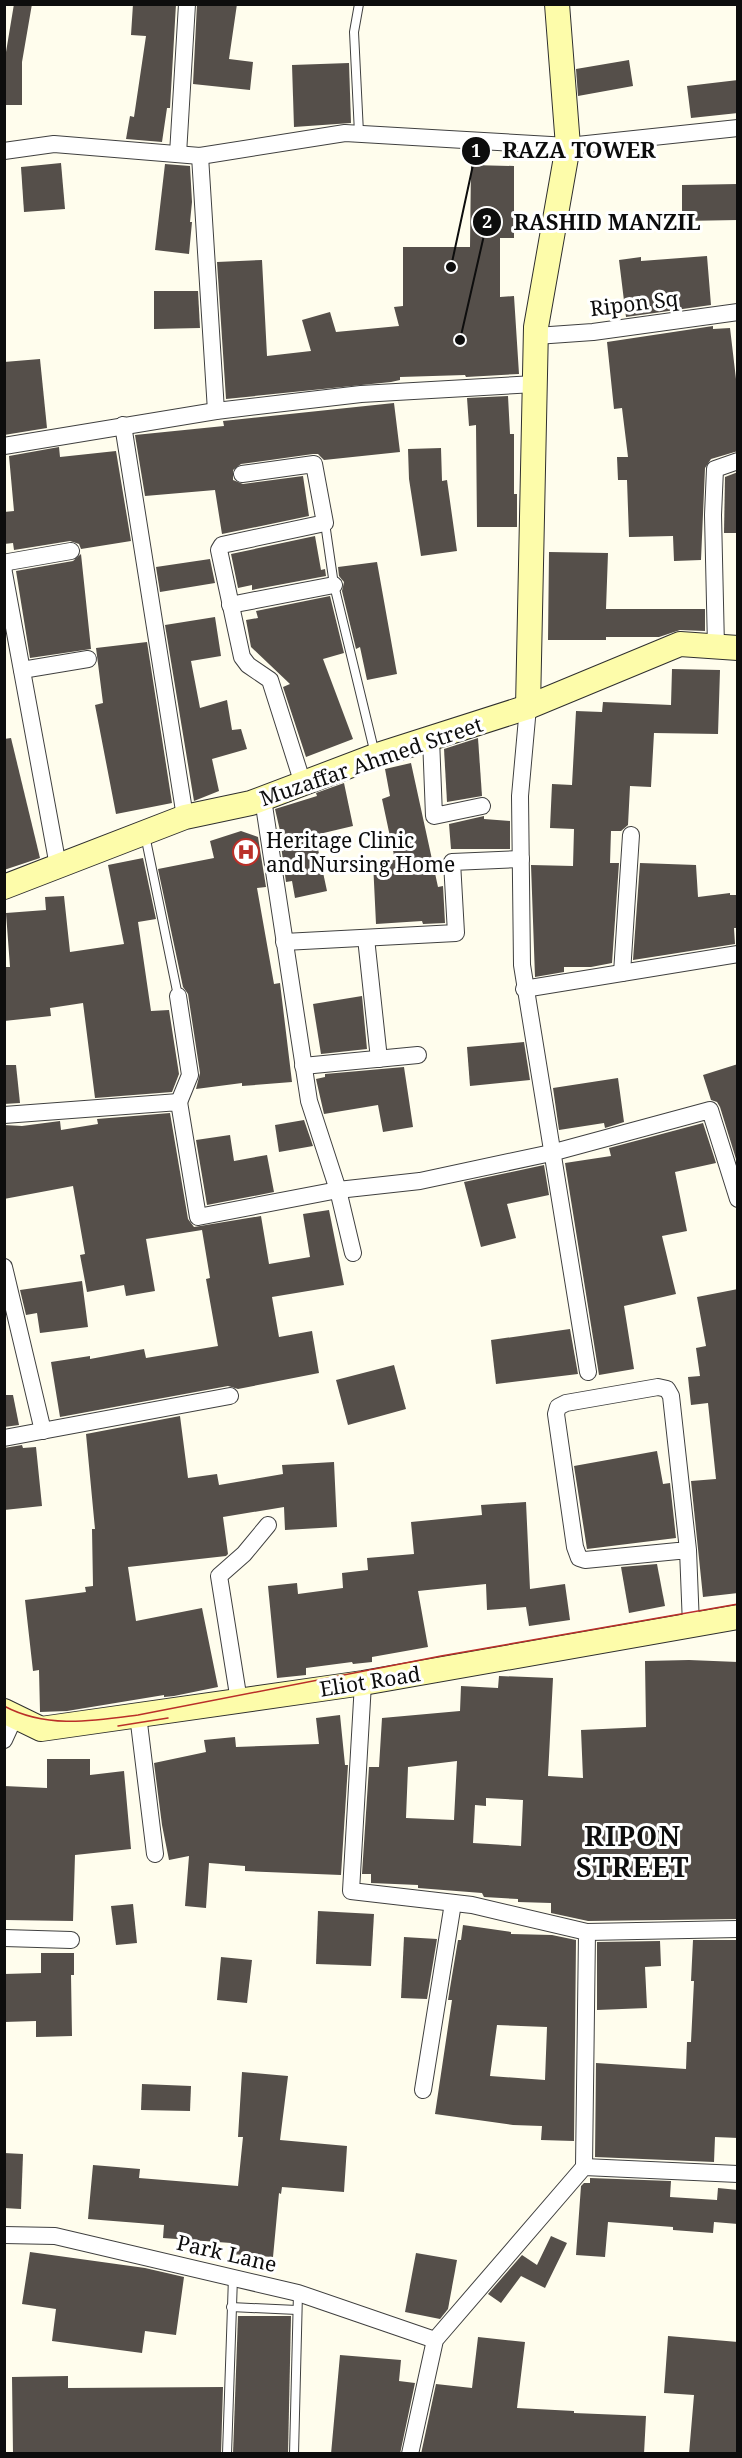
<svg xmlns="http://www.w3.org/2000/svg" width="742" height="2458" font-family="'Noto Serif',serif">
  <style>
    .building { fill: #554f4a; fill-rule: evenodd }
    .lines { fill: none; stroke-linecap: round; stroke-linejoin: round }
    .lane-casing { stroke: #404040; stroke-width: 10 }
    .street-casing { stroke: #404040; stroke-width: 18 }
    .secondary-casing { stroke: #2f2f2f; stroke-width: 26 }
    .lane { stroke: #fff; stroke-width: 8 }
    .street { stroke: #fff; stroke-width: 16 }
    .secondary { stroke: #fdfcaa; stroke-width: 24 }
    .tram { stroke: #ba2f28; stroke-width: 1.5 }
    .labels { text-anchor: middle; dominant-baseline: central; stroke-width: 6; stroke-linejoin: round; paint-order: stroke }
    .street-label { font-size: 21px; fill: #0d0d0d; stroke: #fff }
    .poi-label { font-size: 21px; fill: #0d0d0d; stroke: #fff; text-anchor: start }
    .district-label { font-size: 27px; font-weight: bold; letter-spacing: 1.5px; fill: #0d0d0d; stroke: #fff }
    .leader { fill: none; stroke: #0d0d0d; stroke-width: 2 }
    .callout-dot { fill: #0d0d0d; stroke: #fff; stroke-width: 2 }
    .mark-label { font-size: 18px; text-anchor: middle; font-weight: bold; fill: #fff }
    .callout-label { font-size: 22px; text-anchor: middle; font-weight: bold; fill: #0d0d0d; stroke: #fff; stroke-width: 6; stroke-linejoin: round; paint-order: stroke }
  </style>
  <rect width="100%" height="100%" fill="#fffded"/>
  <g class="building">
    <path d="M14,4H32L22,62V105H5L6,52Z"/>
    <path d="M133,4H176L170,108H167L162,142L126,139L130,116L134,117L146,36L131,35Z"/>
    <path d="M197,4H237L229,59L253,62L250,90L193,84Z"/>
    <path d="M629,60L633,86L578,96L576,69Z"/>
    <path d="M349,63L351,123L294,127L292,65Z"/>
    <path d="M738,80V113L691,118L687,86Z"/>
    <path d="M61,163L65,209L24,212L21,167Z"/>
    <path d="M165,164L190,166L192,202L190,222H192L189,254L155,250Z"/>
    <path d="M471,165L514,166V238H500V297L514,296L519,374L466,377L465,375L400,377V380L391,382L226,399L217,262L262,260L267,356L311,351L302,320L330,312L336,332L399,326L394,307L403,306V247H470Z"/>
    <path d="M738,184V220L682,221V185Z"/>
    <path d="M707,256L711,305L626,317L619,260L641,257V261Z"/>
    <path d="M154,291H198L200,328L154,329Z"/>
    <path d="M713,326V329L730,328L738,396V451L711,459L705,468L701,560L674,561L673,536L629,537L627,480H618L617,457H628L622,408L614,409L607,342Z"/>
    <path d="M40,359L47,428L4,435V362Z"/>
    <path d="M508,396L510,434H514V494H517V527H477L476,425L469,426L467,398Z"/>
    <path d="M394,403L400,452L324,460L318,454H313L241,464L233,470V480L243,484L303,476L309,516L222,534L215,490L145,496L135,435L224,426L223,421Z"/>
    <path d="M59,447L60,457L116,451L131,541L81,549L79,544L70,541L14,550L13,543L4,544V512L14,511L9,456Z"/>
    <path d="M441,448L442,481L447,480L457,551L421,556L409,479L408,449Z"/>
    <path d="M738,472V533H724L725,477Z"/>
    <path d="M315,536L321,570L325,569L326,576L252,590V585L238,588L231,554Z"/>
    <path d="M549,552L608,553L606,609H705V631L680,630L659,637H606V640H548Z"/>
    <path d="M81,554L91,649L30,658L16,571L73,561Z"/>
    <path d="M210,559L215,583L160,592L156,567Z"/>
    <path d="M377,562L397,674L367,680L360,647L356,649L342,591L344,582L339,576L338,567Z"/>
    <path d="M330,596L344,653L323,659L353,739L306,757L283,687L290,684L251,647L246,620L258,618L256,611Z"/>
    <path d="M215,617L221,656L191,661L200,708L227,700L232,730L241,729L247,749L212,759L219,791L194,801L165,625Z"/>
    <path d="M147,642L172,803L116,814L95,705L103,703L96,648Z"/>
    <path d="M672,669L720,670L718,734L654,733L651,787L630,786L628,825L621,831H611L610,863H619L612,963L591,967H564V972L535,977L531,865L573,866L574,829L550,828L552,784L572,785L576,711L602,712L603,702L671,705Z"/>
    <path d="M11,738L40,858L4,870V739Z"/>
    <path d="M478,738L482,796L447,802L444,749Z"/>
    <path d="M411,763L438,887L443,886L445,923L423,924L422,921L376,924L373,862L395,860L382,799L390,796L385,769Z"/>
    <path d="M344,783L353,826L315,835L327,891L295,898L292,881L286,882L281,846L284,848L275,809L317,796L316,793Z"/>
    <path d="M484,816V819L510,821V849H451L449,824Z"/>
    <path d="M241,831L258,837L266,887L257,888L274,984L280,983L292,1082L242,1086V1083L196,1089L200,1073L188,994L183,987L158,869L214,858L210,841Z"/>
    <path d="M143,858L156,919L138,922L151,1011L169,1010L179,1074L172,1092L95,1098L83,1003L50,1008L51,1016L4,1021V967H10L6,913L46,910L45,897L64,896L70,952L124,944L108,865Z"/>
    <path d="M640,863L696,865L698,897L730,893V895H738V928H734L735,944L633,960Z"/>
    <path d="M362,996L367,1049L321,1054L313,1004Z"/>
    <path d="M524,1042L530,1080L470,1086L467,1047Z"/>
    <path d="M738,1064V1158L736,1159L720,1107L717,1102L711,1100L703,1075Z"/>
    <path d="M4,1065H16L20,1103L4,1104Z"/>
    <path d="M404,1067L413,1127L383,1132L378,1105L324,1114L316,1079L325,1077V1074Z"/>
    <path d="M618,1078L624,1122L605,1128L604,1123L559,1130L553,1088Z"/>
    <path d="M170,1113L188,1219L194,1227L261,1216L269,1264L310,1257L303,1214L329,1210L344,1285L272,1297L279,1337L312,1331L319,1373L238,1389L228,1386L60,1417L51,1362L90,1356V1359L144,1349L146,1358L218,1346L206,1279L210,1278L202,1230L146,1239L155,1291L126,1296L124,1285L87,1292L80,1255L85,1254L73,1186L4,1199V1125L22,1126L60,1121L61,1130L98,1124L97,1119Z"/>
    <path d="M304,1120L313,1146L279,1152L275,1125Z"/>
    <path d="M703,1123L716,1163L675,1172L687,1231L662,1236L676,1294L624,1306L634,1369L599,1375L565,1163L611,1156L609,1148Z"/>
    <path d="M230,1135L234,1161L267,1155L274,1192L207,1205L196,1140Z"/>
    <path d="M544,1165L549,1195L507,1204L516,1238L481,1247L464,1182Z"/>
    <path d="M82,1281L88,1327L40,1333L37,1313L26,1315L20,1290Z"/>
    <path d="M738,1289V1593L703,1597L691,1481L716,1479L708,1403L691,1405L688,1377L700,1376L696,1348L706,1346L697,1297Z"/>
    <path d="M570,1329L578,1374L496,1384L491,1340Z"/>
    <path d="M394,1365L406,1409L348,1425L336,1380Z"/>
    <path d="M4,1395H13L19,1425L4,1427Z"/>
    <path d="M180,1416L188,1478L217,1474L219,1485L283,1474L282,1465L334,1462L337,1527L285,1530L284,1507L223,1517L228,1554L226,1556L128,1567L136,1621L202,1608L218,1687L174,1696L164,1697V1695L67,1711L40,1712L39,1670L33,1671L25,1600L86,1592L85,1587L93,1586L92,1529H95L86,1434Z"/>
    <path d="M22,1445L23,1448L36,1447L42,1506L4,1510V1448Z"/>
    <path d="M657,1451L663,1484L670,1483L676,1538L587,1549L574,1466Z"/>
    <path d="M526,1502L530,1589L565,1584L570,1620L529,1626L526,1607L487,1610L486,1584L418,1591L428,1647L372,1657V1662L353,1664L352,1662L306,1668V1675L277,1678L268,1586L297,1583L298,1594L343,1588L342,1573L368,1570L367,1558L414,1554L411,1522L482,1515L481,1505Z"/>
    <path d="M657,1564L665,1606L629,1613L621,1567Z"/>
    <path d="M689,1660L738,1662V1919L588,1921L551,1913V1903L518,1902V1899L484,1897L482,1893L418,1888V1885L371,1883V1874H362L369,1767H379L382,1718L460,1711L461,1686L498,1688L499,1676L553,1678L548,1776L583,1778L581,1730L646,1727L645,1661ZM457,1761L454,1820L406,1818L408,1767ZM486,1798L523,1800L521,1846L473,1843L475,1805L486,1806Z"/>
    <path d="M340,1715L345,1765H348L341,1875L245,1871V1866L209,1863L206,1908L185,1906L189,1856L169,1860L162,1825L154,1763L206,1752L204,1740L235,1737L236,1747L319,1744L316,1718Z"/>
    <path d="M47,1759H90V1775L124,1771L131,1849L75,1855L73,1921L5,1920L4,1786L47,1788Z"/>
    <path d="M133,1904L137,1943L116,1945L111,1906Z"/>
    <path d="M318,1911L374,1914L371,1966L316,1964Z"/>
    <path d="M463,1925L511,1932V1934L552,1935L576,1940L574,2141L541,2140L542,2126L513,2125L435,2114L452,2000H448L458,1940H461ZM497,2025L547,2027L545,2080L490,2076Z"/>
    <path d="M404,1937L437,1939L427,1999L401,1998Z"/>
    <path d="M693,1940H738V2138L715,2137L714,2162L595,2157L596,2063L686,2069L687,2042H691L694,1981H691Z"/>
    <path d="M660,1941L661,1966L645,1967L647,2008L597,2010V1942Z"/>
    <path d="M41,1953H74V1975H71L72,2036L36,2037V2021L4,2022V1974L41,1973Z"/>
    <path d="M221,1957L252,1960L247,2003L217,2000Z"/>
    <path d="M242,2072L288,2076L280,2140L347,2146L344,2192L282,2187L281,2194L279,2193L273,2257L230,2254L231,2243L163,2238L164,2225L88,2219L93,2165L140,2169L139,2178L238,2186L243,2137H238Z"/>
    <path d="M142,2084L191,2086L190,2111L141,2110Z"/>
    <path d="M4,2153L23,2154L21,2209L4,2208Z"/>
    <path d="M590,2178L671,2181L670,2197L717,2200L718,2188L738,2190V2224L714,2222L713,2233L673,2230V2227L608,2222L605,2257L576,2255L581,2186L584,2183H590Z"/>
    <path d="M551,2236L567,2243L545,2288L521,2276L501,2303L488,2294L522,2255L537,2265Z"/>
    <path d="M30,2252L145,2268L184,2277L176,2335L145,2331L142,2353L52,2341L56,2309L22,2304Z"/>
    <path d="M416,2253L457,2260L448,2309L440,2319L405,2312Z"/>
    <path d="M238,2316H291L288,2454H233Z"/>
    <path d="M668,2336L738,2342V2454H689L694,2395L664,2393Z"/>
    <path d="M478,2337L525,2342L517,2408L574,2411V2413L646,2416L644,2454H421L436,2384L472,2388Z"/>
    <path d="M340,2355L401,2360L399,2381L415,2383L400,2454H331Z"/>
    <path d="M68,2376V2388L223,2387L221,2454H13L12,2377Z"/>
  </g>
  <g class="lines">
    <defs>
      <g id="lane">
        <path d="M359,4L354,32L359,133"/>
        <path d="M325,523L334,585L375,754"/>
        <path d="M145,835L178,996"/>
        <path d="M231,2307L297,2310"/>
        <path d="M227,2454L233,2277"/>
        <path d="M294,2454L298,2293"/>
      </g>
      <g id="street">
        <path d="M4,151L54,144L200,156L345,133L568,146L738,128"/>
        <path d="M178,154L187,4"/>
        <path d="M200,156L216,411"/>
        <path d="M536,336L593,332L738,312"/>
        <path d="M123,425L185,817"/>
        <path d="M4,446L216,411L361,394L535,384"/>
        <path d="M242,474L314,464L325,523L222,545L219,550L242,657L248,665L270,680L303,784"/>
        <path d="M4,567L8,562L71,551"/>
        <path d="M4,573L58,866"/>
        <path d="M230,605L334,585"/>
        <path d="M716,647L713,515L715,469L738,461"/>
        <path d="M22,670L88,659"/>
        <path d="M528,707L520,796L522,965L588,1372"/>
        <path d="M431,738L434,816L482,806"/>
        <path d="M263,799L309,1101L338,1190L353,1253"/>
        <path d="M366,938L379,1059"/>
        <path d="M284,942L456,933L452,862L521,859"/>
        <path d="M622,973L631,835"/>
        <path d="M524,989L738,954"/>
        <path d="M178,996L190,1075L179,1102"/>
        <path d="M303,1066L418,1055"/>
        <path d="M4,1115L179,1102L198,1217L338,1190L420,1181L551,1153L710,1110L738,1199"/>
        <path d="M4,1267L43,1431"/>
        <path d="M4,1438L230,1396"/>
        <path d="M688,1550L671,1396L667,1389L658,1387L566,1403L558,1407L556,1414L575,1547L579,1558L585,1560L688,1550L691,1625"/>
        <path d="M363,1683L351,1891L472,1905L587,1932L584,2167"/>
        <path d="M239,1701L219,1576L244,1554L268,1525"/>
        <path d="M138,1715L155,1854"/>
        <path d="M4,1740L15,1716"/>
        <path d="M587,1932L738,1929"/>
        <path d="M4,1938L71,1940"/>
        <path d="M423,2090L453,1903"/>
        <path d="M4,2235L55,2236L298,2293L435,2340"/>
        <path d="M410,2454L435,2340L584,2167L738,2174"/>
      </g>
      <g id="secondary">
        <path d="M528,707L536,327L568,146L557,4"/>
        <path d="M4,887L185,817L251,803L375,756L528,707L680,644L738,648"/>
        <path d="M4,1711L41,1729L363,1683L738,1617"/>
      </g>
    </defs>
    <use href="#lane" class="lane-casing"/>
    <use href="#street" class="street-casing"/>
    <use href="#secondary" class="secondary-casing"/>
    <use href="#lane" class="lane"/>
    <use href="#street" class="street"/>
    <use href="#secondary" class="secondary"/>
    <g class="tram">
      <path d="M4,1706C47,1729 93,1721 138,1715L441,1656L738,1604"/>
      <path d="M118,1726L168,1718"/>
    </g>
  </g>
  <defs>
    <symbol id="hospital-ring" viewBox="-11 -11 22 22"><circle r="9.5" fill="#fff" stroke="#ba2f28" stroke-width="1.5"/><path d="M-5-5h3v3.5h4V-5h3V5h-3V1.5h-4V5h-3Z" fill="#ba2f28"/></symbol>
  </defs>
  <g fill-rule="evenodd">
    <use href="#hospital-ring" x="231" y="837" width="30" height="30"/>
  </g>
  <g class="labels">
    <g class="street-label">
      <text transform="translate(634 303) rotate(-7)">Ripon Sq</text>
      <text transform="translate(371 761) rotate(-19)">Muzaffar Ahmed Street</text>
      <text transform="translate(370 1681) rotate(-9)">Eliot Road</text>
      <text transform="translate(227 2253) rotate(13)">Park Lane</text>
    </g>
    <g class="poi-label">
      <text x="266" y="840">Heritage Clinic<tspan x="266" dy="24">and Nursing Home</tspan></text>
    </g>
    <g class="district-label">
      <text x="633" y="1835">RIPON<tspan x="633" dy="31">STREET</tspan></text>
    </g>
  </g>
  <path class="leader" d="M451 267L476 151M460 340L487 222"/>
  <g class="callout-dot">
    <circle cx="451" cy="267" r="6"/>
    <circle cx="460" cy="340" r="6"/>
    <circle cx="476" cy="151" r="15"/>
    <circle cx="487" cy="222" r="15"/>
  </g>
  <g class="mark-label">
    <text x="476" y="157">1</text>
    <text x="487" y="228">2</text>
  </g>
  <g class="callout-label">
    <text x="579" y="158">RAZA TOWER</text>
    <text x="607" y="230">RASHID MANZIL</text>
  </g>
  <rect width="742" height="2458" fill="none" stroke="#0d0d0d" stroke-width="12"/>
</svg>
